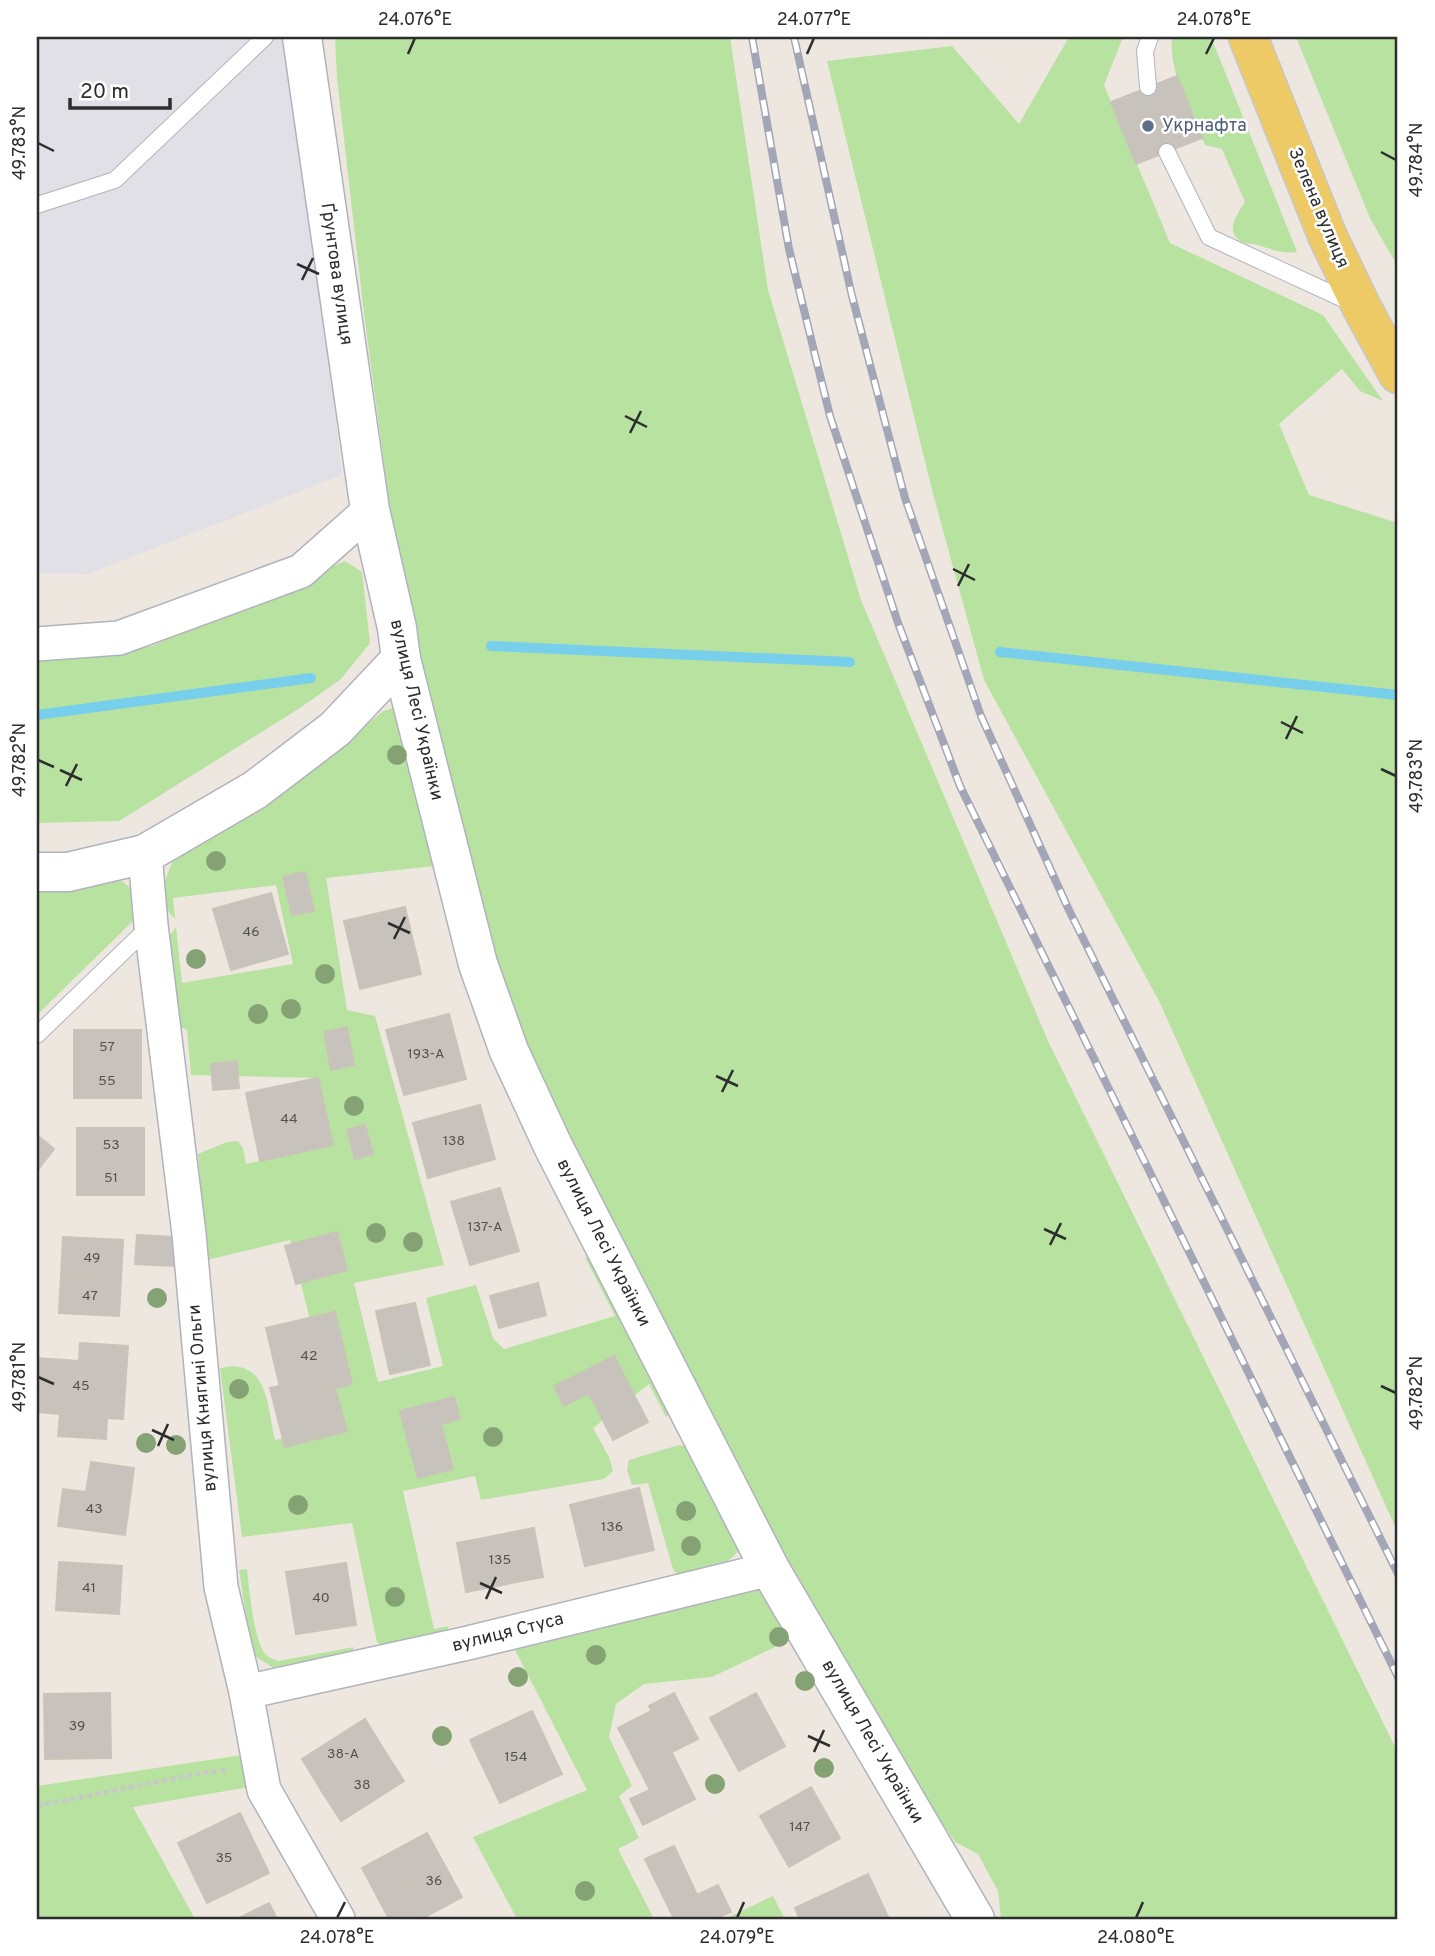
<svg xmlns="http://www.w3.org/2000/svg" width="1435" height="1956" font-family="Overpass,sans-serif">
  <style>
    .industrial { fill: #e2e0e7 }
    .green { fill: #b7e29f }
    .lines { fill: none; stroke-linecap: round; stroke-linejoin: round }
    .stream { stroke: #77cfeb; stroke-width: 10 }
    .building { fill: #c7c2bb; stroke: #c9c3b9; stroke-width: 2 }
    .service-casing { stroke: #b0b3bd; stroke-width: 18 }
    .minor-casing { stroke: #b0b3bd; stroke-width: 36 }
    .tertiary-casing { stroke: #b0b3bd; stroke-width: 41 }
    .primary-casing { stroke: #c8c8c8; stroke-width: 41 }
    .path { stroke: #c8c8c8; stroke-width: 4.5; stroke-dasharray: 5 3.5; stroke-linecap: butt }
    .service { stroke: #fff; stroke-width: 16 }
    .minor { stroke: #fff; stroke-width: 33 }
    .tertiary { stroke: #fff; stroke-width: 38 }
    .primary { stroke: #edca66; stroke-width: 38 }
    .rail-casing { stroke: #a2a6b6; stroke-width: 8 }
    .rail { stroke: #fff; stroke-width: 5; stroke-dasharray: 16; stroke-linecap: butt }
    .tree { fill: #85a275 }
    .ticks { fill: none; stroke: #2d2d2d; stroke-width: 2.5 }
    .service-dot { fill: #5c6f8a; stroke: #fff; stroke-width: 2.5 }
    .labels { text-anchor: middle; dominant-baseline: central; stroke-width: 5; stroke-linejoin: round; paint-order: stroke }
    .number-label { font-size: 14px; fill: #545250 }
    .service-label { font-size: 18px; fill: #4e5e75; stroke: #fff; text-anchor: start }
    .street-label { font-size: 18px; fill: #2d2d2d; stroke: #fff }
    .neatline { fill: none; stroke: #2d2d2d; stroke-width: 2.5 }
    .ticks-label { font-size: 18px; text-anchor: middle; fill: #2d2d2d }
  </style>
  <rect width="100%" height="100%" fill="#eee7e0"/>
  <path class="industrial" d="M37,37H291L342,475L88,574L37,573Z"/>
  <g class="green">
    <path d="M335,37H730L768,290L861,600L1048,1041L1398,1753V1919H1001L998,1891L978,1854L955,1842L909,1773L796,1578L527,1071L472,867L446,754L411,633L393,529L364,314L337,78Z"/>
    <path d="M1069,37H1123L1104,85L1170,243L1323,315L1383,401L1360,391L1342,369L1279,424L1309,495L1398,523V1533L1159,1001L984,680L932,490L827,61L952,46L1019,124Z"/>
    <path d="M1172,37H1211L1297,252C1282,254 1273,250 1258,245C1253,243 1247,245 1242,242C1224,232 1237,214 1245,202L1222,149L1205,145L1202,138C1189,106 1169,72 1172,37Z"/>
    <path d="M1296,37H1398V267L1370,218Z"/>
    <path d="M345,561L362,572L370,643L341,679L300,708L119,821L37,823V659L152,646Z"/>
    <path d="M395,708L434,866L326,878L347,1010L375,1016L444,1265L354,1283L378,1382L443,1366L426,1298L476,1285L493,1338L504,1349L615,1316L585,1257L591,1259L670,1413L666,1417L649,1384L593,1428L609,1457L613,1471L604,1479L481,1500L475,1476L403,1491L434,1629L449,1626L446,1633L384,1647L377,1642L352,1523L242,1537L220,1368C268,1357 267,1405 275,1440L334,1427L323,1371L290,1240L207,1260L198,1154L227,1142L238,1141L243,1148L246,1164L333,1145L318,1078L191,1075L187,1030L181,1027L178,1021L169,937L176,927L182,983L293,964L276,885L173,898L175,918C155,905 166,873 175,857L343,745L383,711Z"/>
    <path d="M117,879C137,888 136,899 136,918L37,1015V881Z"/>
    <path d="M679,1445L689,1447L741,1546C731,1568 700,1570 679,1577L673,1569L648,1483L632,1485L627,1470L629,1460Z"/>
    <path d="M247,1569C249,1588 254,1645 267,1656C268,1657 276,1660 278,1661L354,1647L351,1655L274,1668L256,1657L251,1647L239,1570Z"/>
    <path d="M765,1586L794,1638L712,1677L644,1684L616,1704L609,1737L632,1786L619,1796L639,1838L618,1849L654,1919H517L473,1837L587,1790L514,1648Z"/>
    <path d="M242,1755L249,1787L133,1807L195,1919H37V1786Z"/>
    <path d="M773,1896L785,1919H725Z"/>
  </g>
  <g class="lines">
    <g class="stream">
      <path d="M491,646L850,662"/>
      <path d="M1000,652L1398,695"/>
      <path d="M37,715L311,678"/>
    </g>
  </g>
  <g class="building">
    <path d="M1177,76L1202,138L1136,164L1111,102Z"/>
    <path d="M305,872L314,911L292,915L283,877Z"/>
    <path d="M271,893L288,954L231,970L213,909Z"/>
    <path d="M405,907L421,974L360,989L344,921Z"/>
    <path d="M449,1014L466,1079L404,1095L386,1030Z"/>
    <path d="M347,1027L354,1065L331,1070L324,1032Z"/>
    <rect x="74" y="1030" width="67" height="34"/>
    <path d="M237,1061L239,1088L213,1090L211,1064Z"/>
    <rect x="74" y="1064" width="67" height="34"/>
    <path d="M318,1078L333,1145L260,1161L246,1093Z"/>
    <path d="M480,1105L495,1159L428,1178L413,1123Z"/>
    <path d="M365,1125L373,1154L355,1159L347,1130Z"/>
    <rect x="77" y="1128" width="67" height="33"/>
    <path d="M37,1135L54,1149L37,1171Z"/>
    <rect x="77" y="1161" width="67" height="34"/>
    <path d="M500,1188L519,1251L470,1265L451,1202Z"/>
    <path d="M337,1232L347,1270L296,1284L285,1246Z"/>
    <path d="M137,1235L175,1237L174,1266L135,1264Z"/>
    <path d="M63,1237L123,1240L121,1278L61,1275Z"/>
    <path d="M61,1275L121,1278L119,1316L59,1313Z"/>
    <path d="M538,1283L546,1315L499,1328L490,1296Z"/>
    <path d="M415,1303L430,1365L390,1374L376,1311Z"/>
    <path d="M335,1312L352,1384L283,1400L266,1328Z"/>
    <path d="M80,1343L128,1346L123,1419L107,1418L106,1439L58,1436L60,1414L37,1412V1358L79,1361Z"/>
    <path d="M614,1356L648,1422L613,1440L579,1374Z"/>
    <path d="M579,1374L589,1393L564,1406L554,1386Z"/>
    <path d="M279,1386L283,1400L335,1388L347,1431L285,1447L270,1388Z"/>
    <path d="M454,1397L460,1419L441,1424L453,1469L418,1478L400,1411Z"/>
    <path d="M91,1462L134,1468L125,1535L58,1526L63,1489L86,1492Z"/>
    <path d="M639,1488L654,1550L585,1566L570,1505Z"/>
    <path d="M534,1528L543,1577L466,1592L457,1543Z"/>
    <path d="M59,1562L122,1566L119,1614L56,1610Z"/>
    <path d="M346,1563L356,1625L296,1634L286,1572Z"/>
    <path d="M110,1693L111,1758L45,1759L44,1694Z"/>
    <path d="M674,1693L698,1739L672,1752L649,1706Z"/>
    <path d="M756,1693L785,1746L739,1771L710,1718Z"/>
    <path d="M532,1711L562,1774L500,1803L470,1740Z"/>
    <path d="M651,1711L695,1799L643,1825L630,1799L650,1790L618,1728Z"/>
    <path d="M365,1719L384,1750L321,1790L302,1759Z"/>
    <path d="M384,1750L404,1781L341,1821L321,1790Z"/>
    <path d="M811,1787L840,1838L789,1867L760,1816Z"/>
    <path d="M240,1813L269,1873L207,1903L178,1843Z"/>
    <path d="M427,1833L444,1864L379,1900L362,1868Z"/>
    <path d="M674,1846L697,1895L718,1885L731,1912L714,1919H674L645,1859Z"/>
    <path d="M444,1864L462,1897L421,1919H389L379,1900Z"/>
    <path d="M868,1874L889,1919H800L795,1908Z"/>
    <path d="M269,1903L277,1919H242L241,1917Z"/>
  </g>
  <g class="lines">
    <defs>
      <g id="service">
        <path d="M1148,87L1145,51L1150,37"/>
        <path d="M1167,152L1209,237L1352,303"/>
        <path d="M37,205L115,180L265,37"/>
        <path d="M37,1035L151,925"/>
      </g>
      <g id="minor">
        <path d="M37,644L119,638L301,571L370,510"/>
        <path d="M145,854L151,925L189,1234L221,1587L246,1692L264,1790L338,1919"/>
        <path d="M246,1692L468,1643L770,1569"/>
      </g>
      <g id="tertiary">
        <path d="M302,37L370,510L397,628L401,659L478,964L509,1051L553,1146L770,1569L975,1919"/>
        <path d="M37,872H68L145,854L255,790L335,729L401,659"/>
      </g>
      <path id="primary" d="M1248,37L1327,235L1362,308L1398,374"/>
    </defs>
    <use href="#service" class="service-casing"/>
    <use href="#minor" class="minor-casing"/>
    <use href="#tertiary" class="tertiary-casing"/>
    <use href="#primary" class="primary-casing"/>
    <g class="path">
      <path d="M37,1806L201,1773L228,1770"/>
      <path d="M37,1912L42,1919"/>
    </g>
    <use href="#service" class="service"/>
    <use href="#minor" class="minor"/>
    <use href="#tertiary" class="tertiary"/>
    <use href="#primary" class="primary"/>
    <defs>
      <g id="rail">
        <path d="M752,37L789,249L830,416L898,623L960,786L1398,1677"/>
        <path d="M794,37L852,296L905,498L981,716L1068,908L1398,1574"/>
      </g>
    </defs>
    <use href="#rail" class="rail-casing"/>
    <use href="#rail" class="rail"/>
  </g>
  <g class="tree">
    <circle cx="397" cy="755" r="10"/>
    <circle cx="216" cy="861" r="10"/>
    <circle cx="196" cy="959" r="10"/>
    <circle cx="325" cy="974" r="10"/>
    <circle cx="291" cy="1009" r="10"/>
    <circle cx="258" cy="1014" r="10"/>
    <circle cx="354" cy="1106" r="10"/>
    <circle cx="376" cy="1233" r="10"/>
    <circle cx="413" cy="1242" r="10"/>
    <circle cx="157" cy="1298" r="10"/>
    <circle cx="239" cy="1389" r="10"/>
    <circle cx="493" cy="1437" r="10"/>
    <circle cx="146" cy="1443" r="10"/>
    <circle cx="176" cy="1445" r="10"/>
    <circle cx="298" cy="1505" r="10"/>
    <circle cx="686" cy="1511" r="10"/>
    <circle cx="691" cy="1546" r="10"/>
    <circle cx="395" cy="1597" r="10"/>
    <circle cx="779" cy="1637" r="10"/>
    <circle cx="596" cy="1655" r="10"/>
    <circle cx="518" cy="1677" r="10"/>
    <circle cx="805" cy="1681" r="10"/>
    <circle cx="442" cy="1736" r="10"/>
    <circle cx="824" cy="1768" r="10"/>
    <circle cx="715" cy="1784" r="10"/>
    <circle cx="585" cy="1891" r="10"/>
  </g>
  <path class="ticks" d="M408,54L415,38M807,54L814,38M1206,54L1214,38M38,143L54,151M1381,152L1396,160M297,264L319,274M302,280L313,258M625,416L647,427M630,433L641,411M953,569L975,580M958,586L969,564M1281,722L1303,733M1286,739L1297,716M38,760L54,767M1381,769L1396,776M60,770L82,780M66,786L77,764M388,923L410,933M394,939L405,917M716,1076L738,1086M722,1092L733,1070M1044,1229L1066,1239M1050,1245L1061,1223M38,1377L54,1384M1381,1386L1396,1393M152,1430L174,1440M158,1446L168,1424M480,1583L502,1593M486,1599L496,1577M808,1736L830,1746M814,1752L824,1730M337,1918L345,1902M737,1918L744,1902M1136,1918L1143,1902"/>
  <circle class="service-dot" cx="1148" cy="126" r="7"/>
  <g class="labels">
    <g class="number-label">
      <text x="251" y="932">46</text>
      <text x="107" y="1047">57</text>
      <text x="426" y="1054">193-А</text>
      <text x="107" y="1081">55</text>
      <text x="289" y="1119">44</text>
      <text x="454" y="1141">138</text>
      <text x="111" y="1145">53</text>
      <text x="111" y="1178">51</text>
      <text x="485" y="1227">137-А</text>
      <text x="92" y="1258">49</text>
      <text x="90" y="1296">47</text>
      <text x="309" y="1356">42</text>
      <text x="81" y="1386">45</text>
      <text x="94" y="1509">43</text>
      <text x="612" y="1527">136</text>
      <text x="500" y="1560">135</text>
      <text x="89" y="1588">41</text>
      <text x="321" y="1598">40</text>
      <text x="77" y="1726">39</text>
      <text x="343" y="1754">38-А</text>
      <text x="516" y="1757">154</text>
      <text x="362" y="1785">38</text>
      <text x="800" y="1827">147</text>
      <text x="224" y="1858">35</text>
      <text x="434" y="1881">36</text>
    </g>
    <g class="service-label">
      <text x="1162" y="126">Укрнафта</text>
    </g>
    <g class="street-label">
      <text transform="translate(1318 208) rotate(67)">Зелена вулиця</text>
      <text transform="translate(336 274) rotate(82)">Ґрунтова вулиця</text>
      <text transform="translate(416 710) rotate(77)">вулиця Лесі Українки</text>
      <text transform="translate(603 1243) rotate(63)">вулиця Лесі Українки</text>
      <text transform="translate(203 1398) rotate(-95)">вулиця Княгині Ольги</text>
      <text transform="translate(508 1633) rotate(-14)">вулиця Стуса</text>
      <text transform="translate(872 1742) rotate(60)">вулиця Лесі Українки</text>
    </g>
  </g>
  <rect width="1435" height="1956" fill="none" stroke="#ffffff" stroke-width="77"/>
  <path d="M70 98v10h100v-10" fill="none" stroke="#2d2d2d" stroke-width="3.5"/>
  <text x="80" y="98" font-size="21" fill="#2d2d2d" stroke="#ffffff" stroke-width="5" paint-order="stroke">20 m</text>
  <rect x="38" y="38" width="1358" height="1880" class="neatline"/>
  <g class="ticks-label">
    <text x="415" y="25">24.076°E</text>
    <text x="814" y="25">24.077°E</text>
    <text x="1214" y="25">24.078°E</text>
    <text transform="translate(19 143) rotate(-90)" y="6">49.783°N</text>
    <text transform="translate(1416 160) rotate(-90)" y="6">49.784°N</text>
    <text transform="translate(19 760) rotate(-90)" y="6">49.782°N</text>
    <text transform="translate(1416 776) rotate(-90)" y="6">49.783°N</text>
    <text transform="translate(19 1377) rotate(-90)" y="6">49.781°N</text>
    <text transform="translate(1416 1393) rotate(-90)" y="6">49.782°N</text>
    <text x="337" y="1943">24.078°E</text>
    <text x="737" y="1943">24.079°E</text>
    <text x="1136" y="1943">24.080°E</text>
  </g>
</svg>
